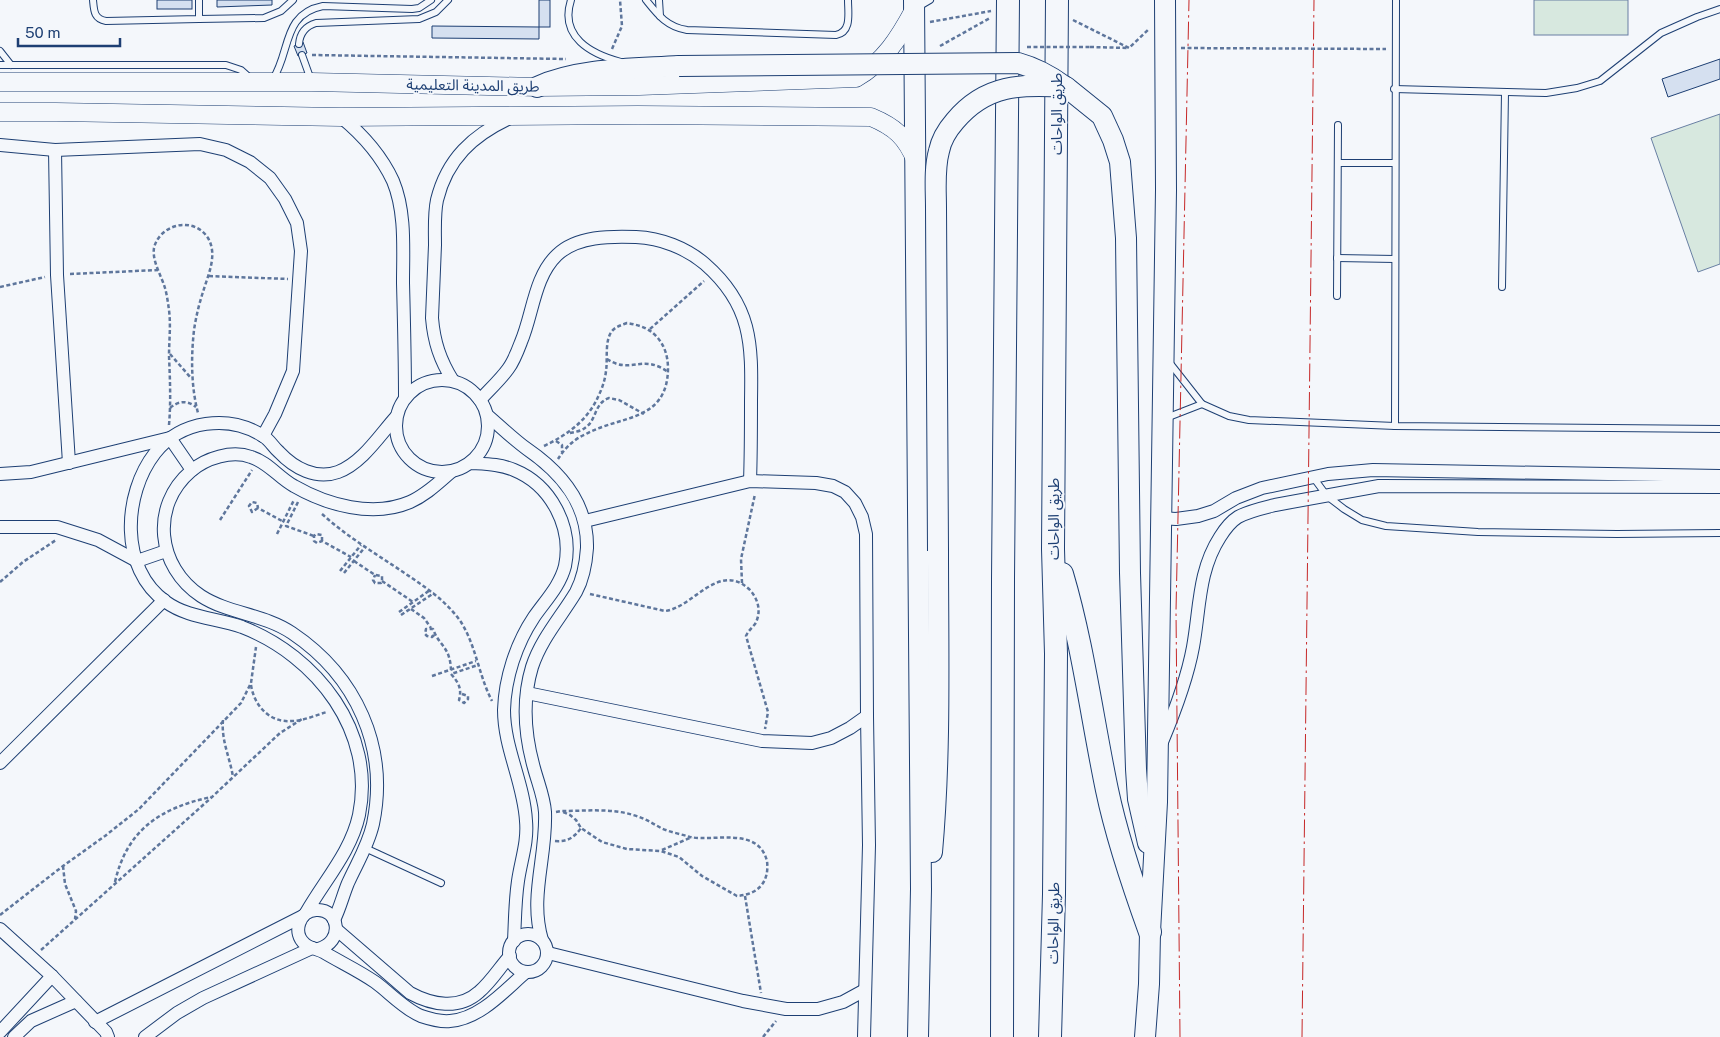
<svg xmlns="http://www.w3.org/2000/svg" width="1720" height="1037" font-family="'Public Sans','Noto Sans Arabic',sans-serif">
  <style>
    .green { fill: #d7e8df; stroke: #687fa3 }
    .building { fill: #d5e0f0; stroke: #1d3f73 }
    .lines { fill: none; stroke-linecap: round; stroke-linejoin: round }
    .lane-casing { stroke: #1d3f73; stroke-width: 8 }
    .street-casing { stroke: #1d3f73; stroke-width: 14 }
    .secondary-casing { stroke: #1d3f73; stroke-width: 19 }
    .primary-casing { stroke: #1d3f73; stroke-width: 22 }
    .highway-casing { stroke: #1d3f73; stroke-width: 24 }
    .path { stroke: #5e769c; stroke-width: 2.5; stroke-dasharray: 4 2.5; stroke-linecap: butt }
    .lane { stroke: #f4f7fb; stroke-width: 6 }
    .street { stroke: #f4f7fb; stroke-width: 12 }
    .secondary { stroke: #f4f7fb; stroke-width: 18 }
    .primary { stroke: #f4f7fb; stroke-width: 20 }
    .highway { stroke: #f4f7fb; stroke-width: 22 }
    .primary-bridge-casing { stroke: #1d3f73; stroke-width: 22; stroke-linecap: butt }
    .path-bridge { stroke: #5e769c; stroke-width: 2.5; stroke-dasharray: 4 2.5; stroke-linecap: butt }
    .primary-bridge { stroke: #f4f7fb; stroke-width: 20 }
    .power { stroke: #c62828; stroke-width: 1; stroke-dasharray: 18 4 2.5 4; stroke-linecap: butt }
    .labels { text-anchor: middle; dominant-baseline: central; stroke-width: 4; stroke-linejoin: round; paint-order: stroke }
    .street-label { font-size: 15px; fill: #1d3f73; stroke: #f4f7fb }
  </style>
  <rect width="100%" height="100%" fill="#f4f7fb"/>
  <g class="green">
    <rect x="1534" y="0" width="94" height="35"/>
    <path d="M1720,114V264L1698,272L1651,138Z"/>
  </g>
  <g class="building">
    <rect x="157" y="0" width="35" height="9"/>
    <path d="M217,0H272V5L217,7Z"/>
    <rect x="539" y="0" width="11" height="27"/>
    <path d="M432,26L539,27V39L432,38Z"/>
    <path d="M303,42L307,53L298,56L294,46Z"/>
    <path d="M1720,59V79L1668,97L1662,79Z"/>
  </g>
  <g class="lines">
    <defs>
      <g id="lane">
        <path d="M93,0C94,11 94,19 106,21L199,19V0"/>
        <path d="M571,0C559,37 591,54 621,62"/>
        <path d="M646,0C658,15 667,27 687,30L836,35C852,32 848,13 848,0"/>
        <path d="M659,0L660,16"/>
        <path d="M918,7L930,0"/>
        <path d="M199,19L264,18L281,11L293,0"/>
        <path d="M299,44C300,32 306,26 316,23L419,19L436,12L448,0"/>
        <path d="M0,51L11,65"/>
        <path d="M302,55L311,80"/>
        <path d="M0,65H226L241,70L251,79"/>
        <path d="M273,79C291,51 282,14 323,6L412,9L419,8L431,0"/>
        <path d="M1394,89L1546,93L1577,88L1600,81L1661,33L1697,17L1720,9"/>
        <path d="M1338,163H1394"/>
        <path d="M1337,258L1395,259"/>
        <path d="M1502,287L1505,92"/>
        <path d="M1337,296L1338,125"/>
        <path d="M1169,362L1202,404L1229,416L1249,420L1395,426L1720,429"/>
        <path d="M1166,418L1202,404"/>
        <path d="M1395,426L1396,0"/>
        <path d="M1313,477L1327,496L1344,509L1362,520L1386,526L1478,532L1617,534L1720,533"/>
        <path d="M365,848L441,883"/>
      </g>
      <g id="street">
        <path d="M341,117C363,135 381,155 393,181C406,212 403,250 403,283C404,321 405,359 405,397"/>
        <path d="M0,145L55,150L200,144L226,150L250,162L270,178L285,199L297,223L301,251L293,371L275,414L263,436"/>
        <path d="M55,150L57,275L69,463"/>
        <circle cx="442" cy="426" r="46"/>
        <path d="M453,381C440,360 434,342 432,318C433,294 434,270 435,245C435,231 434,214 437,200C447,159 473,135 510,118"/>
        <path d="M480,400C489,390 500,380 508,369C514,361 518,350 521,342C533,314 534,277 557,255C577,236 610,236 636,237C661,238 686,248 705,264C752,305 752,344 751,401C751,428 751,454 750,481"/>
        <path d="M487,415C500,426 513,439 527,449C562,473 588,504 587,548C586,563 583,579 576,592C561,617 541,639 532,667C522,700 525,736 534,768C538,783 544,797 545,812C547,856 529,897 542,940"/>
        <path d="M470,463C485,464 500,464 514,470C551,485 573,527 565,566C560,586 545,601 534,617C516,644 505,678 504,710C504,748 524,783 526,821C528,842 521,860 518,881C515,901 515,921 514,941"/>
        <path d="M0,474L31,472L170,438L192,470"/>
        <path d="M1160,518L1176,519L1198,516L1214,511L1236,498L1262,488L1328,474L1373,470L1720,476"/>
        <path d="M585,521L750,481L816,483L833,486L845,492L855,503L862,517L866,534L867,716L869,845L864,1037"/>
        <path d="M0,527H57L98,540L137,561L166,551"/>
        <path d="M527,693L762,741L812,743L831,738L850,728L867,716"/>
        <path d="M1162,742C1175,711 1187,680 1193,647C1200,609 1198,571 1220,537C1225,529 1230,522 1238,517C1249,511 1263,508 1275,505L1379,486L1720,487"/>
        <path d="M0,763L164,600"/>
        <path d="M306,913C324,881 351,852 359,815C376,732 317,656 242,627C217,618 188,618 166,602C119,569 123,494 155,453C181,420 229,414 263,436C270,440 273,447 279,452C294,468 316,480 338,472C362,463 379,436 396,417"/>
        <path d="M334,920C340,908 343,895 348,883C357,863 368,846 373,824C389,747 356,676 292,633C264,614 229,614 201,596C157,567 150,506 191,471C206,458 232,450 251,457C268,462 279,478 294,486C327,505 373,518 410,502C426,495 438,483 451,472"/>
        <path d="M0,929L52,976L106,1032L108,1037"/>
        <path d="M337,930L410,993C432,1005 459,1010 479,992C491,982 500,967 510,956"/>
        <circle cx="528" cy="953" r="19"/>
        <path d="M318,949C344,943 340,908 316,910C299,911 292,933 305,944C311,949 319,949 325,953C342,963 359,971 375,982C389,992 404,1009 421,1016C430,1019 441,1022 450,1021C480,1019 505,990 526,972"/>
        <path d="M548,953L743,1001L786,1009H818L843,1002L865,990"/>
        <path d="M95,1022L303,916"/>
        <path d="M0,1032L52,976"/>
        <path d="M14,1037L31,1021L76,1001"/>
        <path d="M145,1037L177,1013L203,998L312,948"/>
      </g>
      <g id="secondary">
        <path d="M0,82H312L537,87L639,86L856,78C884,62 899,38 914,10"/>
        <path d="M0,112H56L341,117L638,115L871,117C895,127 906,137 916,161"/>
      </g>
      <g id="primary">
        <path d="M914,0L921,889L918,1037"/>
        <path d="M537,87C579,68 633,69 679,66"/>
        <path d="M1066,87L1102,116L1113,140L1120,162L1126,238L1130,573L1136,769L1138,799L1148,843"/>
        <path d="M932,852C941,752 938,651 938,551"/>
        <path d="M1145,1037L1149,984L1150,932L1157,802L1166,190L1165,0"/>
      </g>
      <g id="highway">
        <path d="M1062,574C1083,645 1092,718 1107,790C1117,838 1133,885 1150,932"/>
        <path d="M1002,1037L1003,579L1008,0"/>
        <path d="M1050,1037L1054,894L1056,654L1053,549L1057,0"/>
      </g>
    </defs>
    <use href="#lane" class="lane-casing"/>
    <use href="#street" class="street-casing"/>
    <use href="#secondary" class="secondary-casing"/>
    <use href="#primary" class="primary-casing"/>
    <use href="#highway" class="highway-casing"/>
    <g class="path">
      <path d="M1073,20L1129,48L1149,29"/>
      <path d="M930,22L991,11"/>
      <path d="M940,46L990,18"/>
      <path d="M1090,47L1128,48"/>
      <path d="M1181,48L1386,49"/>
      <path d="M612,49L622,26L620,0"/>
      <path d="M312,55L566,59"/>
      <path d="M70,274L158,270"/>
      <path d="M209,276L288,279"/>
      <path d="M0,287L45,277"/>
      <path d="M650,329L704,281"/>
      <path d="M170,354L191,378"/>
      <path d="M607,359C631,375 642,353 668,372"/>
      <path d="M170,408C178,401 187,400 196,407"/>
      <path d="M169,425C171,402 170,379 169,356C169,341 171,326 169,310C168,303 167,295 165,288C161,275 152,261 154,248C157,234 172,224 185,225C194,225 203,230 208,238C218,255 208,275 203,292C199,304 196,317 194,330C191,357 191,386 198,413"/>
      <path d="M570,433C575,432 581,431 585,428C597,420 594,403 609,398L619,400L644,414"/>
      <path d="M556,441L562,445V452"/>
      <path d="M544,446C567,435 587,421 598,397C602,389 605,380 606,371C608,359 604,339 613,330C617,326 622,325 627,323C639,325 649,328 657,337C665,346 668,357 668,369C667,422 621,415 586,434C574,439 565,448 558,459"/>
      <path d="M298,502L286,526L314,536"/>
      <path d="M258,508L252,512L249,506L252,502L257,503L258,508L284,522"/>
      <path d="M322,514C345,535 373,552 400,570C422,585 445,599 461,622C476,646 479,676 492,701"/>
      <path d="M220,520L252,470"/>
      <path d="M277,534L294,500"/>
      <path d="M322,541V535L316,534L314,536V541L317,543L322,541L351,557"/>
      <path d="M354,561L375,575L382,576V581L381,583H375L373,580L375,575"/>
      <path d="M340,571L361,545"/>
      <path d="M344,573L365,547"/>
      <path d="M382,581L413,602"/>
      <path d="M0,582L23,562L56,540"/>
      <path d="M742,583L741,559L755,494"/>
      <path d="M590,594L665,611C693,608 718,561 749,589C758,598 762,612 755,624C752,628 748,631 746,636L768,712L765,729"/>
      <path d="M411,609L424,618L431,628"/>
      <path d="M399,612L430,590"/>
      <path d="M401,615L434,593"/>
      <path d="M434,635L432,637L427,636L425,634L426,629H433C439,646 450,646 451,670"/>
      <path d="M432,676L476,661"/>
      <path d="M251,685C254,705 269,723 292,721C303,721 316,715 327,712"/>
      <path d="M462,694L468,696V699L464,703L459,700C462,689 459,683 451,674L478,665"/>
      <path d="M223,720C221,740 230,758 233,777"/>
      <path d="M556,812L561,811C585,811 611,808 633,815C644,818 652,823 661,828C669,832 681,834 690,837C714,842 758,826 767,861C768,869 767,877 763,883C757,892 748,895 737,896L702,876L679,857L661,851L627,849L602,842L581,828L576,820L570,815L561,811"/>
      <path d="M555,841C567,842 574,838 581,828"/>
      <path d="M662,850L692,837"/>
      <path d="M63,866L65,884L76,911L75,919"/>
      <path d="M115,882C127,829 161,808 211,797"/>
      <path d="M745,896L761,993"/>
      <path d="M0,915L63,866L105,836L139,809L241,703L251,683L256,647"/>
      <path d="M41,950L212,797L280,733L302,719"/>
      <path d="M763,1037L776,1021"/>
    </g>
    <use href="#lane" class="lane"/>
    <use href="#street" class="street"/>
    <use href="#secondary" class="secondary"/>
    <use href="#primary" class="primary"/>
    <use href="#highway" class="highway"/>
    <defs>
      <g id="primary-bridge">
        <path d="M679,66L1018,63C1036,68 1049,75 1064,86"/>
        <path d="M938,551L936,208C936,190 934,169 939,151C941,141 948,129 955,121C986,84 1021,84 1066,87"/>
      </g>
    </defs>
    <use href="#primary-bridge" class="primary-bridge-casing"/>
    <path class="path-bridge" d="M1027,47H1090"/>
    <use href="#primary-bridge" class="primary-bridge"/>
    <g class="power">
      <path d="M1180,1037L1176,611L1189,0"/>
      <path d="M1302,1037L1314,0"/>
    </g>
  </g>
  <g class="labels">
    <g class="street-label">
      <text transform="translate(473 85) rotate(1)">طريق المدينة التعليمية</text>
      <text transform="translate(1056 114) rotate(-90)">طريق الواحات</text>
      <text transform="translate(1053 519) rotate(-90)">طريق الواحات</text>
      <text transform="translate(1053 923) rotate(-89)">طريق الواحات</text>
    </g>
  </g>
  <path d="M18 38v8h102v-8" fill="none" stroke="#1d3f73" stroke-width="2.5"/>
  <text x="25" y="38" font-size="15" fill="#1d3f73" stroke="#f4f7fb" stroke-width="4" paint-order="stroke">50 m</text>
</svg>
